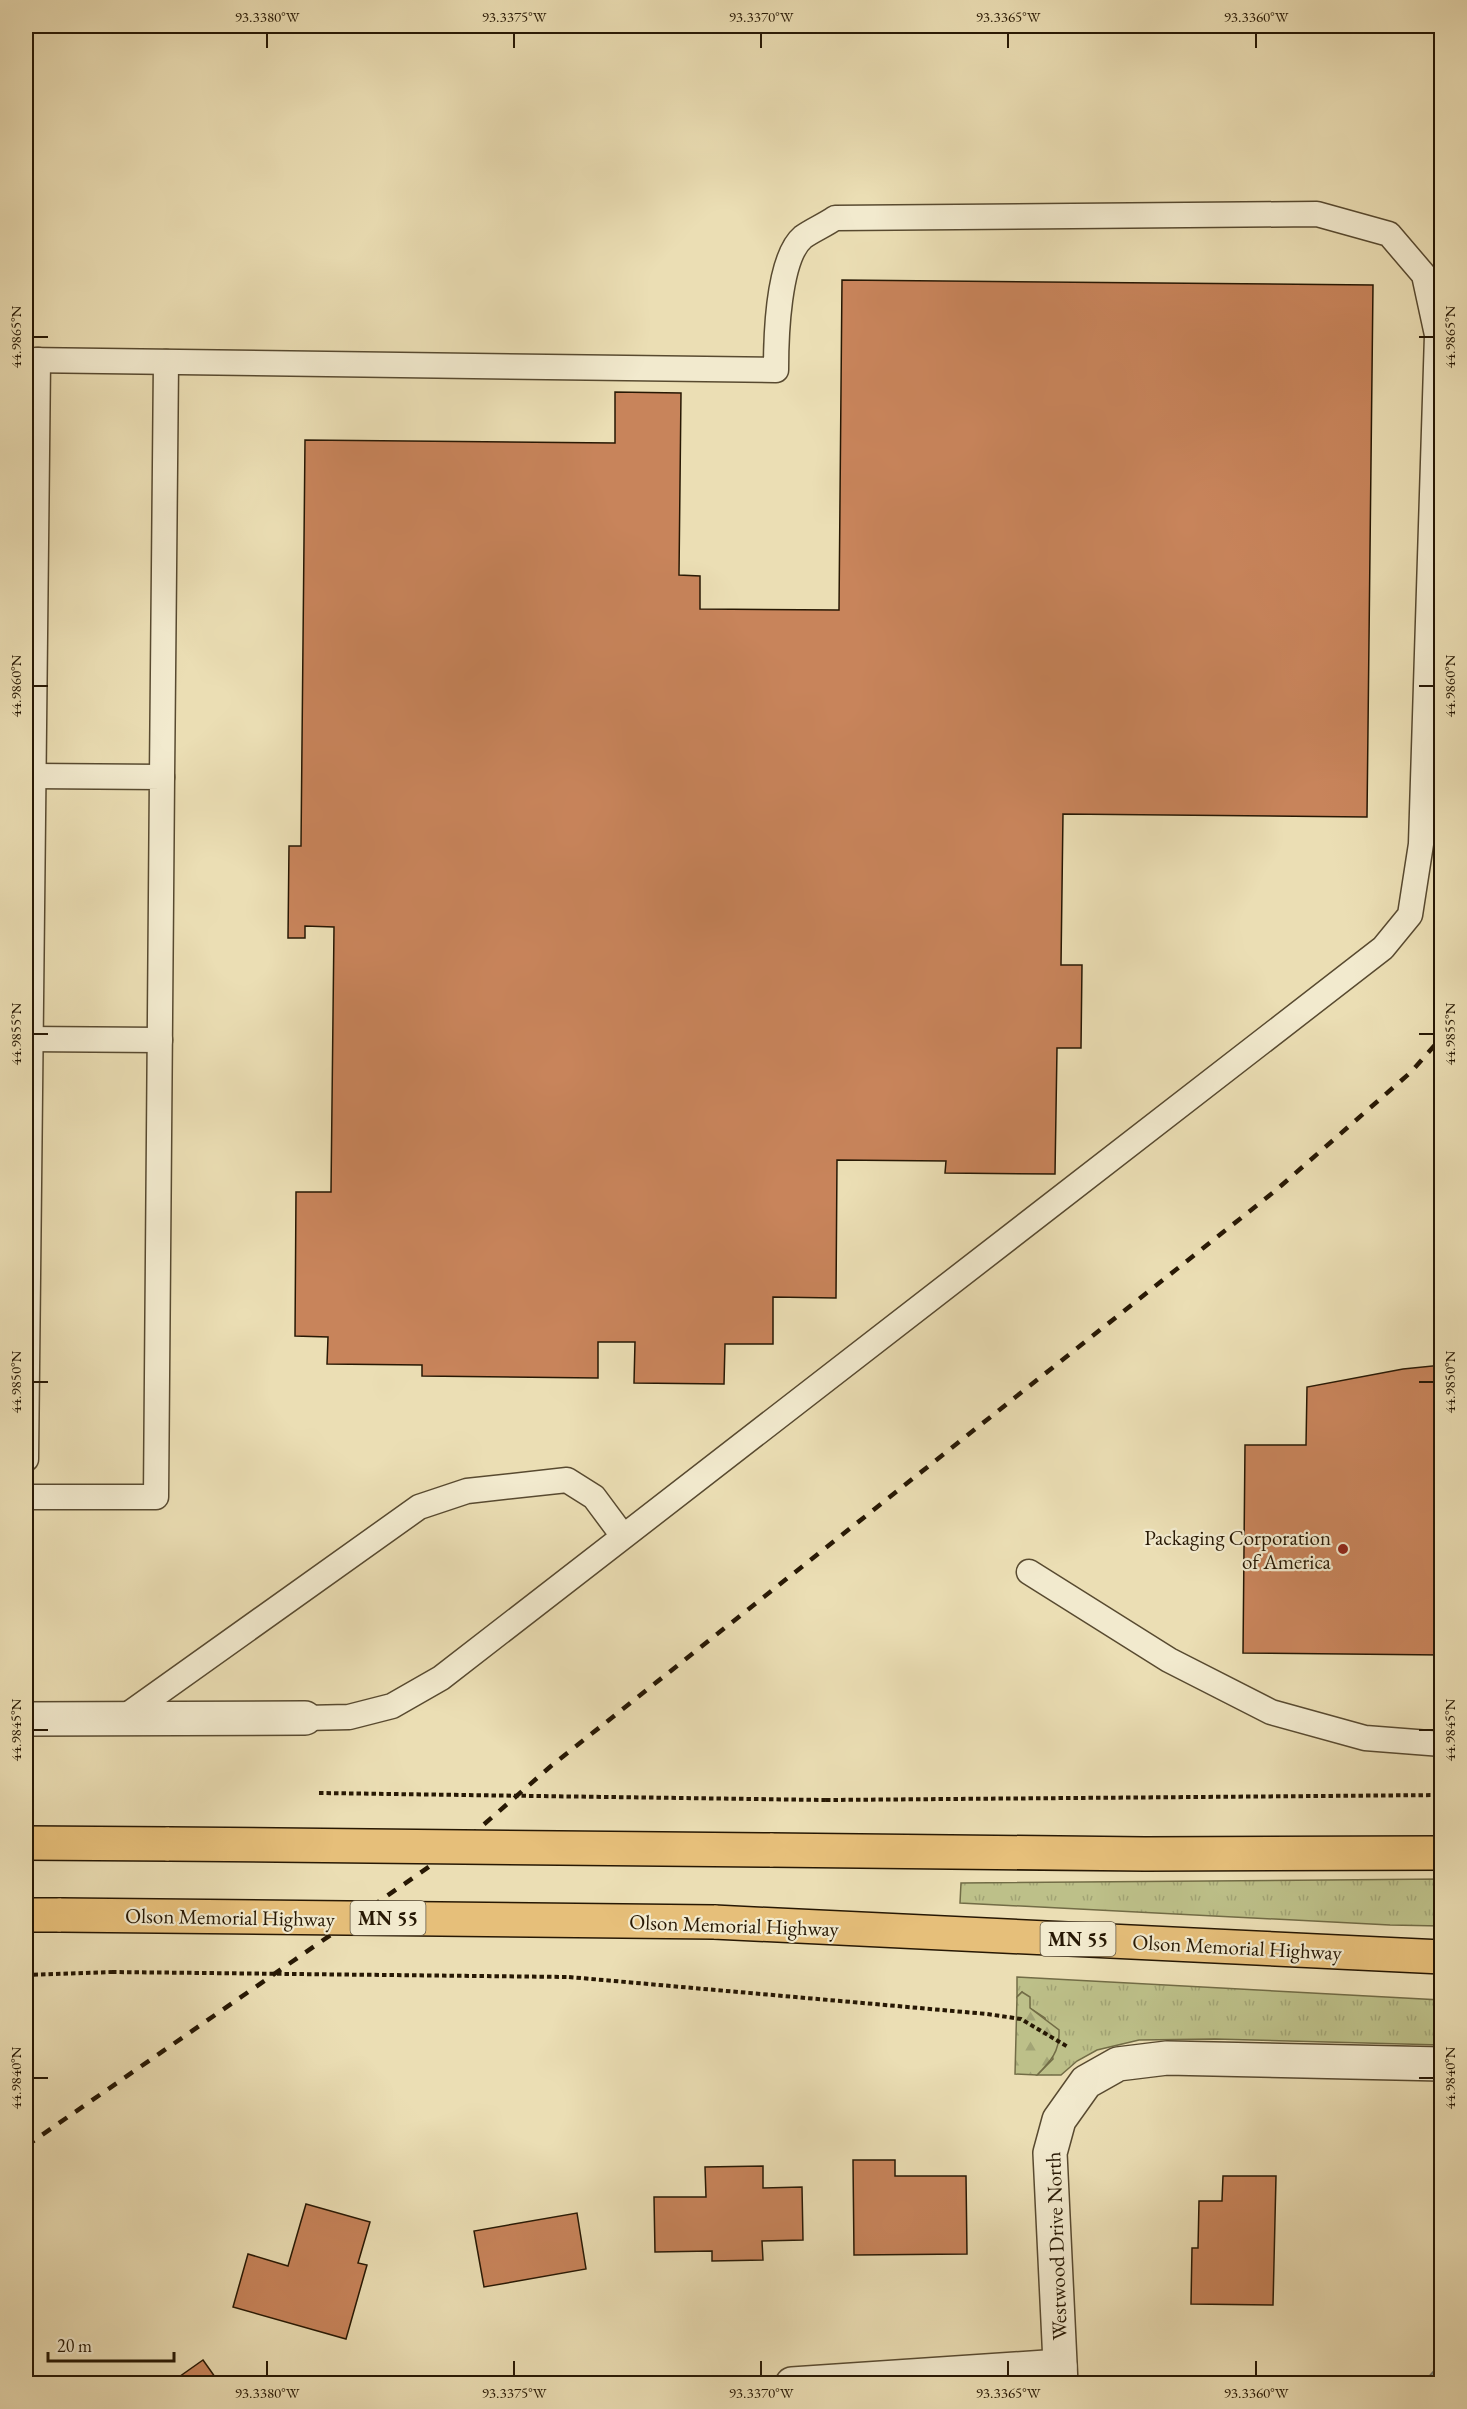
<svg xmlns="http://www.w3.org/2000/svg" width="1467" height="2409" font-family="'EB Garamond',serif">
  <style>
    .grass { fill: url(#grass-tufts); stroke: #726c46; stroke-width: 1.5 }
    .forest { fill: url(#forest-firs); stroke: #726c46; stroke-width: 1.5 }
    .water { fill: url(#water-rules); stroke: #6d7970; stroke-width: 1.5 }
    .building { fill: #c8845b; stroke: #271804; stroke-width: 1.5 }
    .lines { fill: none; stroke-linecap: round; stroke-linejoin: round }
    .service-casing { stroke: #584a30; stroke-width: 27 }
    .minor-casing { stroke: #584a30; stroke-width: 36 }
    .primary-casing { stroke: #271804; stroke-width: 36 }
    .path { stroke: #271804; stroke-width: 4; stroke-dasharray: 4.5 3; stroke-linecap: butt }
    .service { stroke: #f2eace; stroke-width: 24 }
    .minor { stroke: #f2eace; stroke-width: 33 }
    .primary { stroke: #e6bf7a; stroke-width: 33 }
    .rail { stroke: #271804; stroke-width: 4.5; stroke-dasharray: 10 10; stroke-linecap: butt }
    .primary-bridge-casing { stroke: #271804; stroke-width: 36; stroke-linecap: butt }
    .path-bridge { stroke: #271804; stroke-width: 4; stroke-dasharray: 4.5 3; stroke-linecap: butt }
    .primary-bridge { stroke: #e6bf7a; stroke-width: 33 }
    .ticks { fill: none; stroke: #271804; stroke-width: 2 }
    .poi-dot { fill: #8f2418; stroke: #f2eace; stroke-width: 2 }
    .labels { text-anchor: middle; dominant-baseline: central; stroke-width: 4.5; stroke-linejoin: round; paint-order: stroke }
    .shield { fill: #f2eace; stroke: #645741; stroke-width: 1.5 }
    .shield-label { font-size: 20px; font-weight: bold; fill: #271804 }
    .poi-label { font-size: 21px; fill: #271804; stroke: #f2eace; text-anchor: end }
    .street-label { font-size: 21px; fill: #271804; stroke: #f2eace }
    .neatline { fill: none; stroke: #271804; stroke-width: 2 }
    .ticks-label { font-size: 15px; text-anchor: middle; fill: #271804 }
  </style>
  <defs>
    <pattern id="grass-tufts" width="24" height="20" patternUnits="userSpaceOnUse" patternTransform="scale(1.5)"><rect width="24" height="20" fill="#bdc089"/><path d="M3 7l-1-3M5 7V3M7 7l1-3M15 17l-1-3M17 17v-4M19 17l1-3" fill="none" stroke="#a2a475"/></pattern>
    <pattern id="forest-firs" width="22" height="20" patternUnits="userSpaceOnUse" patternTransform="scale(1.5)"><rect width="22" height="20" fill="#bdc089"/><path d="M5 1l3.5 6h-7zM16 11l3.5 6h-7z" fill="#a2a475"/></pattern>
    <pattern id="water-rules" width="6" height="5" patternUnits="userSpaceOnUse" patternTransform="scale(1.5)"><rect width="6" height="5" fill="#9cb9b8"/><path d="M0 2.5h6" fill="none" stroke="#869e9d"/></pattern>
  </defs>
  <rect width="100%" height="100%" fill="#ebdeb4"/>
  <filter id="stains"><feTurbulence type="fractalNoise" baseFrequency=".00333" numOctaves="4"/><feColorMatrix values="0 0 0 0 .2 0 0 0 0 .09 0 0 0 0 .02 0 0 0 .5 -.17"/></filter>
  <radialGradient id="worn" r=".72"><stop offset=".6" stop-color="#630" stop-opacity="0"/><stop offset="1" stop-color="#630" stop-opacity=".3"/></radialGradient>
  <g class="grass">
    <path d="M1441,1879V1926L1390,1925L960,1903L961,1883Z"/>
    <path d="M1017,1977L1441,2000V2045L1215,2039L1139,2040L1097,2050L1077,2061L1061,2075H1037L1053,2059L1045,2018L1030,2008L1022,1992L1017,1997Z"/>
  </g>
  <path class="forest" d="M1022,1992L1030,1997V2008L1059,2030C1060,2051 1051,2061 1037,2075L1015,2074L1017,1997Z"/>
  <path class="water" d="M1440,2364L1441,2383H1423Z"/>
  <g class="building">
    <path d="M842,280L1373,285L1367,817L1063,814L1061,965H1082L1081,1048H1057L1055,1174L945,1173L946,1161L837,1160L836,1298L773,1297V1344H725L724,1384L634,1383L635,1342H598V1378L422,1376V1365L327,1364L328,1337L295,1336L296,1192H331L334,927L305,926V938H288L289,846H301L305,440L615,443V392L681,393L679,575L700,576V609L839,610Z"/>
    <path d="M1442,1365V1655L1243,1653L1245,1445H1306L1307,1387L1403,1369Z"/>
    <path d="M853,2160H895V2176H966L967,2254L854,2255Z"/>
    <path d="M763,2166V2188L802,2187L803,2240L762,2241L763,2260L712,2261V2251L655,2252L654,2197H706L705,2167Z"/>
    <path d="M1223,2176H1276L1273,2305L1191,2304L1192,2248H1198L1199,2201H1222Z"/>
    <path d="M306,2204L370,2222L358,2263L367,2265L346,2339L233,2307L248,2254L288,2266Z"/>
    <path d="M577,2213L586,2269L484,2287L474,2231Z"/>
    <path d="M203,2360L220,2384H169Z"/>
  </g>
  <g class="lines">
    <defs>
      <g id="service">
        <path d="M26,360L776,370C776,339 778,258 803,237C813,230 825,225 835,218L1317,214L1389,234L1424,275L1437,335L1421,844L1410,915L1383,948L441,1678L392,1706L349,1717L305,1718"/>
        <path d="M162,777L166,362"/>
        <path d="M26,1039L160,1040"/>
        <path d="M26,1459L38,360"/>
        <path d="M26,1497H156L162,777L33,776"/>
        <path d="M1029,1572L1169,1660L1271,1712L1365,1738L1442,1744"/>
        <path d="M123,1718L419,1507L467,1491L567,1480L594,1497L623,1536"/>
      </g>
      <g id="minor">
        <path d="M26,1719L305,1718"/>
        <path d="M792,2384L1060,2366"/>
        <path d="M1061,2384L1050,2153L1059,2120L1086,2082L1118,2064L1167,2058L1442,2064"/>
      </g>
      <g id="primary">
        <path d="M26,1843L169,1844"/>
        <path d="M770,1850L1145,1854L1442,1853"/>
        <path d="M26,1915H61"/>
        <path d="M714,1922L1442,1957"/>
      </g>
    </defs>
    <use href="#service" class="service-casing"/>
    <use href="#minor" class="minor-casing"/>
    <use href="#primary" class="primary-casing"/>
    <g class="path">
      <path d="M826,1800L1442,1795"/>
      <path d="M26,1975L112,1972"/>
      <path d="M569,1977L987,2014L1021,2019L1068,2047"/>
    </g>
    <use href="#service" class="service"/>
    <use href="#minor" class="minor"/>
    <use href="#primary" class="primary"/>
    <path class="rail" d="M26,2146L459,1846L551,1766L1275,1191L1411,1072L1442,1037"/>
    <defs>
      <g id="primary-bridge">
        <path d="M169,1844L770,1850"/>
        <path d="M61,1915L714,1922"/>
      </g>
    </defs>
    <use href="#primary-bridge" class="primary-bridge-casing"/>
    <g class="path-bridge">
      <path d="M319,1793L826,1800"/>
      <path d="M112,1972L569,1977"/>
    </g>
    <use href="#primary-bridge" class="primary-bridge"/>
  </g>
  <path class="ticks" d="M267,33V48M514,33V48M761,33V48M1008,33V48M1256,33V48M33,337H48M1419,337H1434M33,686H48M1419,686H1434M33,1034H48M1419,1034H1434M33,1382H48M1419,1382H1434M33,1730H48M1419,1730H1434M33,2078H48M1419,2078H1434M267,2361V2376M514,2361V2376M761,2361V2376M1008,2361V2376M1256,2361V2376"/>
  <circle class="poi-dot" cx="1343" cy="1549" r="6"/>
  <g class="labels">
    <g class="shield">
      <rect x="350.5" y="1901" width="75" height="34" rx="4.5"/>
      <rect x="1040.5" y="1922" width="75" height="34" rx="4.5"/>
    </g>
    <g class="shield-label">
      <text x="388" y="1918">MN 55</text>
      <text x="1078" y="1939">MN 55</text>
    </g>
    <g class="poi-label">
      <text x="1331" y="1537">Packaging Corporation<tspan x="1331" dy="24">of America</tspan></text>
    </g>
    <g class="street-label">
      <text transform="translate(230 1917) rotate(1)">Olson Memorial Highway</text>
      <text transform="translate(734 1925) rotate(2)">Olson Memorial Highway</text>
      <text transform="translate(1237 1947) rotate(3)">Olson Memorial Highway</text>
      <text transform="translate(1056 2246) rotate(-92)">Westwood Drive North</text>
    </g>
  </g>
  <rect width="1467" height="2409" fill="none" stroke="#ebdeb4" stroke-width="66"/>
  <path d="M48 2352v9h126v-9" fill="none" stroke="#271804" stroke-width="3"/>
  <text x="57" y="2352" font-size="18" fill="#271804" stroke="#f2eace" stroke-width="4.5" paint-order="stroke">20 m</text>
  <rect x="33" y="33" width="1401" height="2343" class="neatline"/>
  <g class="ticks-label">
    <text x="267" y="22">93.3380°W</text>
    <text x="514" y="22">93.3375°W</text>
    <text x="761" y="22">93.3370°W</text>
    <text x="1008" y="22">93.3365°W</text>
    <text x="1256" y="22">93.3360°W</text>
    <text transform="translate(16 337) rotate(-90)" y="5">44.9865°N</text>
    <text transform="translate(1450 337) rotate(-90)" y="5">44.9865°N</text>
    <text transform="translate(16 686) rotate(-90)" y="5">44.9860°N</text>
    <text transform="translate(1450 686) rotate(-90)" y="5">44.9860°N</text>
    <text transform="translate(16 1034) rotate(-90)" y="5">44.9855°N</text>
    <text transform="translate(1450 1034) rotate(-90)" y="5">44.9855°N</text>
    <text transform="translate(16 1382) rotate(-90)" y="5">44.9850°N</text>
    <text transform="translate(1450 1382) rotate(-90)" y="5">44.9850°N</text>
    <text transform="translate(16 1730) rotate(-90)" y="5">44.9845°N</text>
    <text transform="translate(1450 1730) rotate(-90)" y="5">44.9845°N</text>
    <text transform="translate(16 2078) rotate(-90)" y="5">44.9840°N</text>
    <text transform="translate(1450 2078) rotate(-90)" y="5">44.9840°N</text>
    <text x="267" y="2398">93.3380°W</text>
    <text x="514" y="2398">93.3375°W</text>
    <text x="761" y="2398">93.3370°W</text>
    <text x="1008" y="2398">93.3365°W</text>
    <text x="1256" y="2398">93.3360°W</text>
  </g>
  <rect width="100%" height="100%" filter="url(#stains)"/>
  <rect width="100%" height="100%" fill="url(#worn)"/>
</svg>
